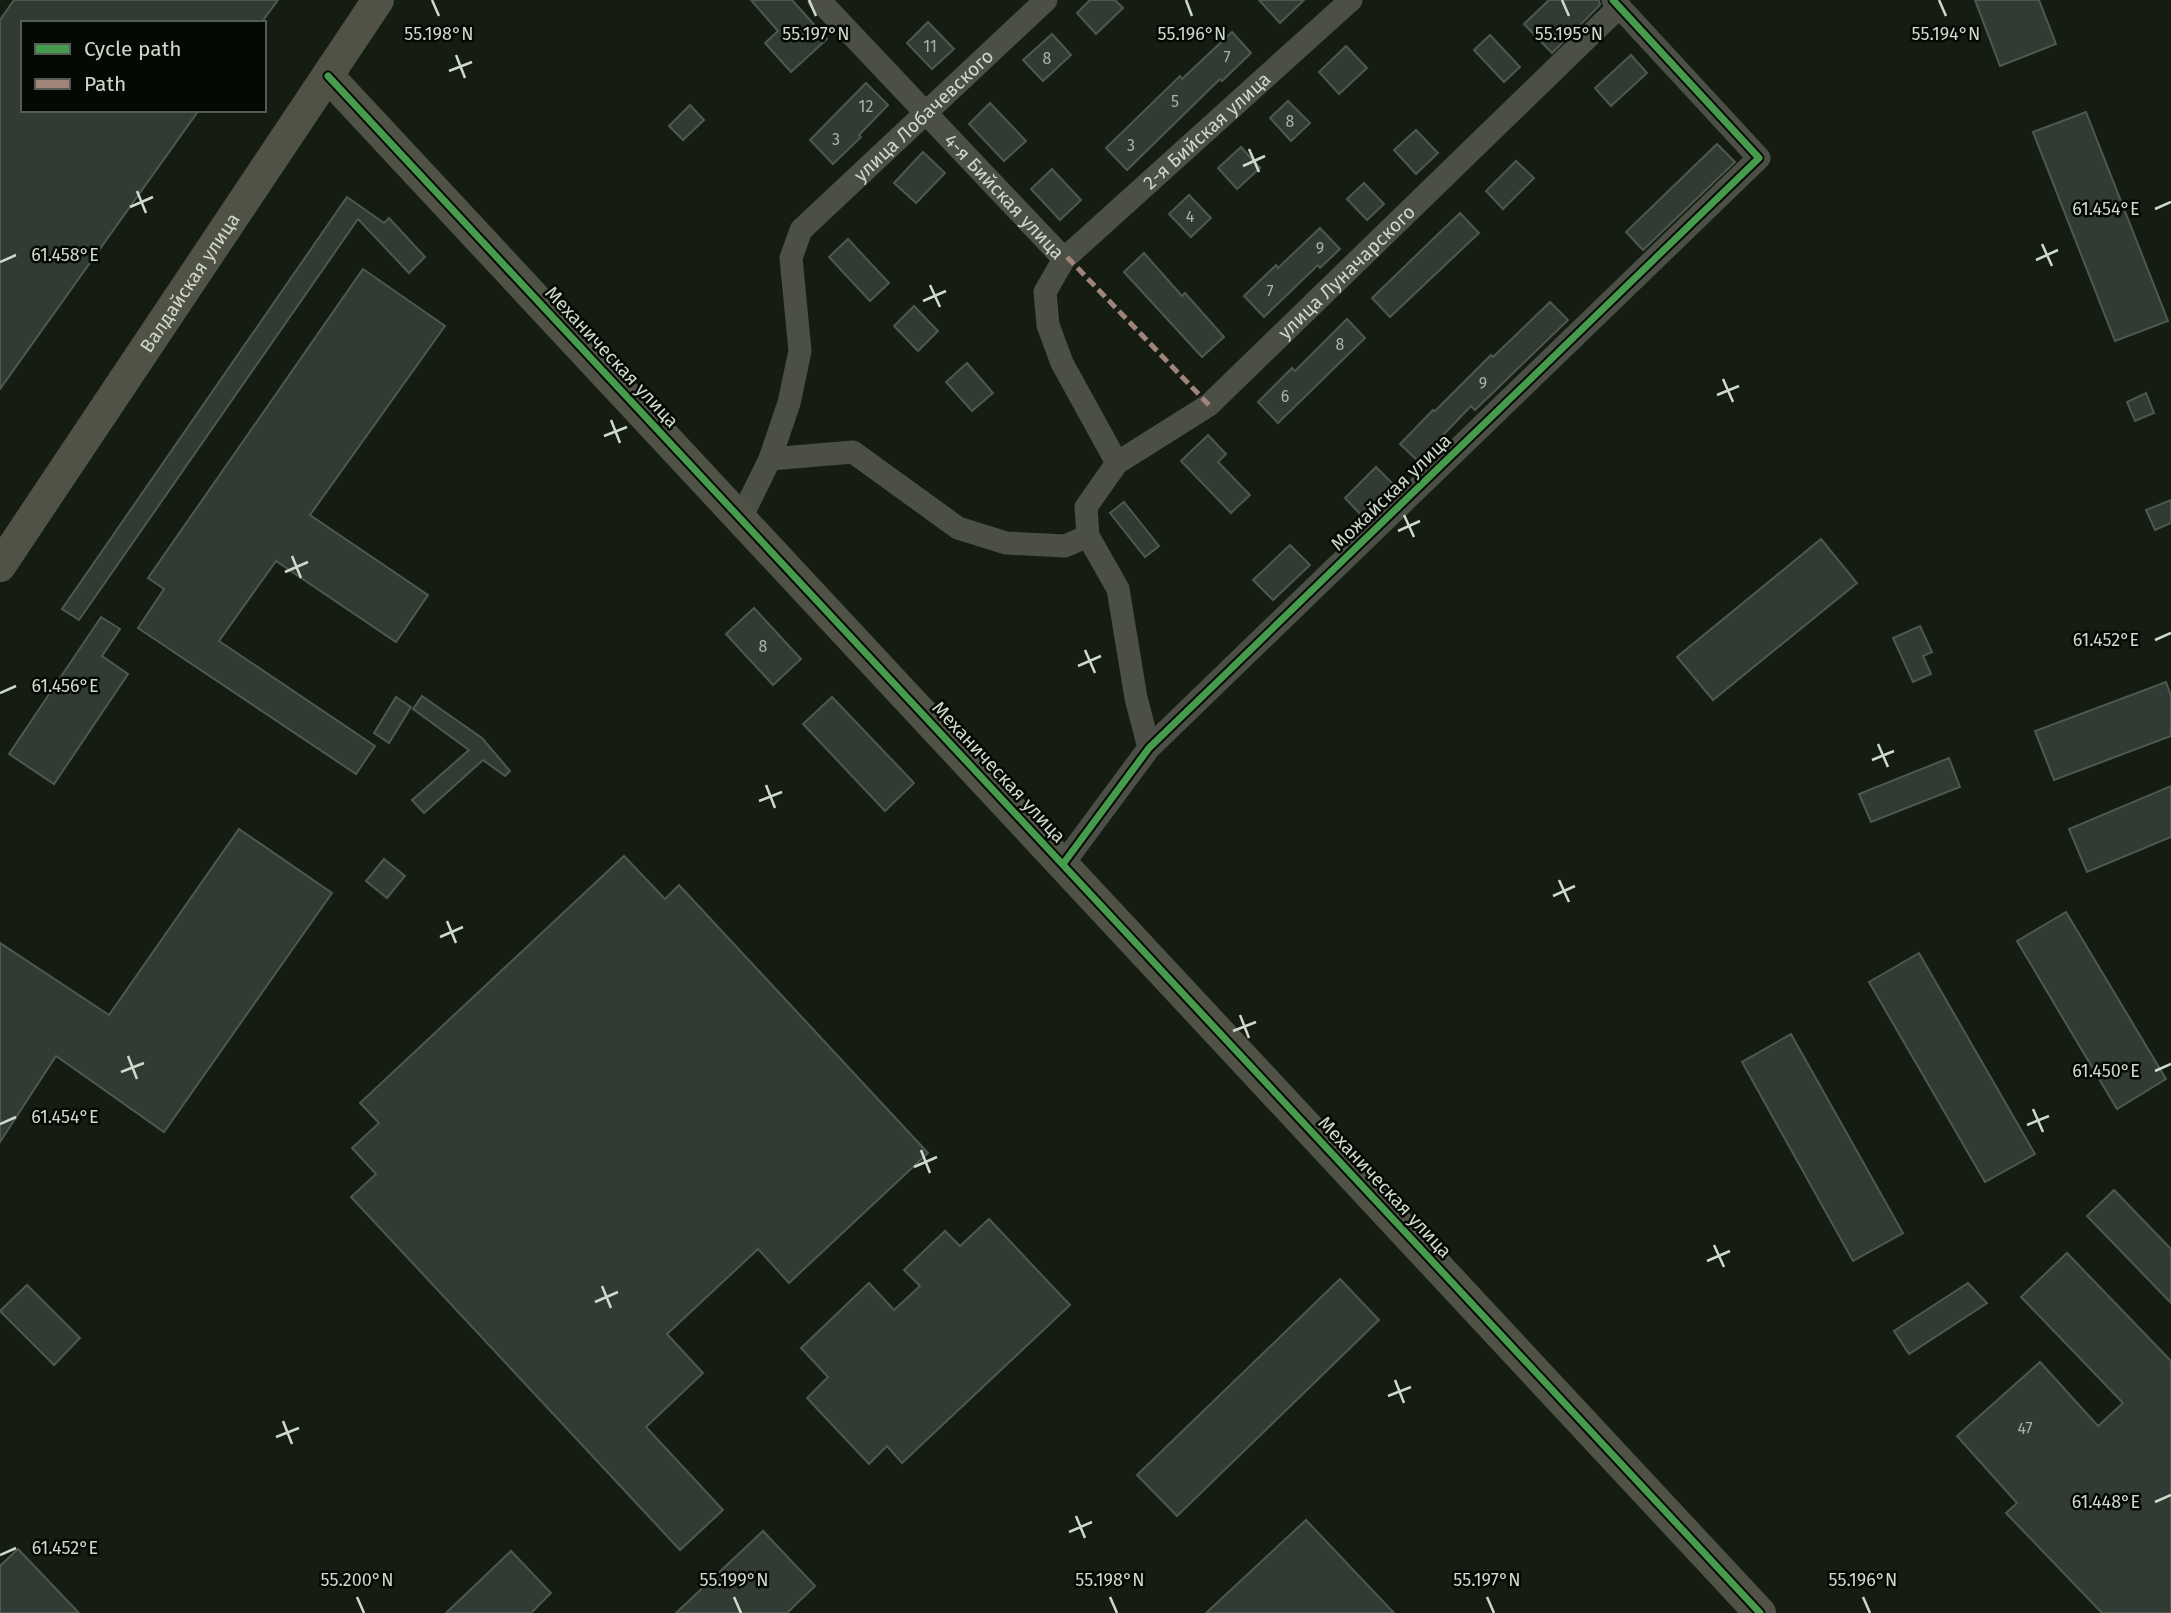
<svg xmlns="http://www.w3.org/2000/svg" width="2171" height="1613" font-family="'Fira Sans',sans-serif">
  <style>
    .building { fill: #323b33; stroke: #4e5850; stroke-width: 2 }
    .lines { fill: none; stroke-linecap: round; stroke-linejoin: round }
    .street { stroke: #4c4f45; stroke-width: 23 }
    .secondary { stroke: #505246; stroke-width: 32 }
    .quiet { stroke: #a18479; stroke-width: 5; stroke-dasharray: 10 5; stroke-linecap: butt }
    .cycleway-casing { stroke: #040903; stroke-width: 11 }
    .cycleway { stroke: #469c4c; stroke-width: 7 }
    .ticks { fill: none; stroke: #cfd9cb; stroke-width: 2.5 }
    .labels { text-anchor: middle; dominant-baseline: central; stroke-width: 5; stroke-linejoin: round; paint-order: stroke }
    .number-label { font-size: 16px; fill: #a8b2a5 }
    .street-label { font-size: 19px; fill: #cfd9cb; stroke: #040903 }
    .ticks-label { font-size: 18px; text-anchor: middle; fill: #cfd9cb; stroke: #040903; stroke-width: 5; stroke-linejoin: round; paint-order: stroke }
  </style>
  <rect width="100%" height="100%" fill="#151d12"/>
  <g class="building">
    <path d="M14,0H278L261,23H23V110H199L0,389V20Z"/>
    <path d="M751,0H792L827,39L791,72L765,43L778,31Z"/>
    <path d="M1090,0H1115L1123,8L1096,34L1077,13Z"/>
    <path d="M1259,0H1304L1280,23Z"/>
    <path d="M1549,0H1599L1600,5L1552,53L1524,24Z"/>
    <path d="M1975,0H2039L2056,44L2000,66Z"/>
    <path d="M928,22L954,49L932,69L907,43Z"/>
    <path d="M1232,32L1251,53L1222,81L1220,79L1127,170L1106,148L1180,76L1182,79Z"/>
    <path d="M1052,34L1071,55L1043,81L1023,60Z"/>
    <path d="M1490,35L1520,67L1504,82L1474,50Z"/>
    <path d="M1346,46L1367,68L1339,94L1319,72Z"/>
    <path d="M1631,55L1647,73L1611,106L1595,88Z"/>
    <path d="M866,83L888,105L859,135L861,137L833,164L810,140Z"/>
    <path d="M1288,101L1310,123L1291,141L1270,118Z"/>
    <path d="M990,103L1026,141L1004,161L969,124Z"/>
    <path d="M690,105L704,120L683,140L669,126Z"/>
    <path d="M2086,112L2168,321L2115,341L2033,132Z"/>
    <path d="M1416,130L1438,153L1416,174L1394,150Z"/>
    <path d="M1717,144L1735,162L1643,250L1626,232Z"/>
    <path d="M1241,147L1260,168L1237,189L1218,168Z"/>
    <path d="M923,152L945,173L916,203L894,183Z"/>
    <path d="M1516,161L1534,178L1503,209L1486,191Z"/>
    <path d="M1052,169L1081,200L1060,220L1031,189Z"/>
    <path d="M1364,183L1384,204L1367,220L1347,199Z"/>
    <path d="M1189,195L1211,218L1191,237L1169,214Z"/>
    <path d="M347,197L384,223L389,218L425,257L409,273L358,219L79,620L62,609Z"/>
    <path d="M1460,213L1479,233L1390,317L1372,298Z"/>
    <path d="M1320,228L1340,249L1320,268L1318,265L1264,317L1244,296L1276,265L1278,268Z"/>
    <path d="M848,239L889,283L870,301L829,257Z"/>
    <path d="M1144,253L1182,296L1185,293L1224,337L1202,357L1124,272Z"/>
    <path d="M363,269L445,326L310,515L428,595L396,642L276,561L219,641L375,746L356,774L138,628L164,589L148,578Z"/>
    <path d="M1550,302L1568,320L1475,410L1471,406L1418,461L1400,444L1433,410L1435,411L1491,355L1493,357Z"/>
    <path d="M914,306L938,331L918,351L894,326Z"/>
    <path d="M1347,319L1365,338L1278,423L1258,402L1292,368L1295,371Z"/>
    <path d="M967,363L993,393L972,411L946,382Z"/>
    <path d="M2146,393L2154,413L2135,421L2127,402Z"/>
    <path d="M1208,435L1226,454L1218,462L1250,495L1231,513L1181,461Z"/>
    <path d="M1376,467L1394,485L1362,516L1345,498Z"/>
    <path d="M2171,500V523L2155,530L2146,510Z"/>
    <path d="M1124,502L1159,546L1145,557L1110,513Z"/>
    <path d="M1821,539L1857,583L1713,700L1677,657Z"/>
    <path d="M1290,545L1310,565L1273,600L1253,580Z"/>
    <path d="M754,608L801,659L773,685L726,634Z"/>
    <path d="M101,617L120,629L102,656L128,674L54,784L9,754Z"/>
    <path d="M1920,626L1932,652L1923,656L1931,674L1913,682L1893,638Z"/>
    <path d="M2166,682L2171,696V736L2054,780L2035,731Z"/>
    <path d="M422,696L482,738L510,771L505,776L483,760L424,813L412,800L469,750L413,709Z"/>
    <path d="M396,697L411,707L389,743L374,733Z"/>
    <path d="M832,697L914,783L885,811L803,724Z"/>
    <path d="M1949,758L1960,787L1871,822L1859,794Z"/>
    <path d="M2171,786V837L2087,872L2069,829Z"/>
    <path d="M239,829L332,893L164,1132L56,1056L0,1142V943L109,1015Z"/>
    <path d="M624,856L665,899L679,885L928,1153L789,1283L758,1249L667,1334L703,1373L646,1427L723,1510L680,1550L351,1197L376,1174L352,1148L379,1123L360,1103Z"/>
    <path d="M384,859L405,876L387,898L366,881Z"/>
    <path d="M2066,912L2166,1079L2117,1109L2017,941Z"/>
    <path d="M1919,953L2035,1154L1985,1182L1869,982Z"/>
    <path d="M1791,1034L1903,1233L1853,1261L1742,1062Z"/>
    <path d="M2114,1190L2171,1249V1303L2087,1216Z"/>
    <path d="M989,1219L1070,1305L902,1463L887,1446L869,1464L807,1398L828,1377L801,1348L869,1283L894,1310L920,1286L904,1270L945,1231L960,1246Z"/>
    <path d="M2067,1253L2171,1361V1613H2102L2006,1513L2017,1503L1957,1436L2040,1362L2098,1426L2123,1403L2021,1297Z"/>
    <path d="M1340,1279L1379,1320L1177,1516L1137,1475Z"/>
    <path d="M1968,1283L1987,1303L1909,1354L1894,1331Z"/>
    <path d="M27,1285L80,1338L54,1365L0,1311Z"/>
    <path d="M1306,1520L1394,1613H1206Z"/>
    <path d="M763,1531L815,1586L787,1613H676Z"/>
    <path d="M18,1549L79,1613H0V1566Z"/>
    <path d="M511,1551L551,1593L531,1613H446Z"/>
  </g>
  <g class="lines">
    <g class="street">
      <path id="s1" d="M819,0L1064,259L1045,292L1048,325L1062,363L1117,463"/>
      <path id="s2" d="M1064,259L1351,0"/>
      <path d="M770,459L853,452L958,528L1006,543L1065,546L1088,536"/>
      <path id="s3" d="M741,518L770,459L789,403L800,351L791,258L801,230L1046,0"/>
      <path id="s4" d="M1149,748L1136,698L1118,589L1088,536L1086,507L1117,463L1209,405L1619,7"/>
      <path d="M1063,864L1149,748L1759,158L1613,0"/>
    </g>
    <g class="secondary">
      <path d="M328,76L1760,1613"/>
      <path id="s5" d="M0,566L378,0"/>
    </g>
    <path class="quiet" d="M1067,257L1209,405"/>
    <defs>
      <g id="cycleway">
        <path d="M328,76L1760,1613"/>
        <path d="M1063,864L1149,748L1759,158L1613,0"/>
      </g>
    </defs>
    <use href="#cycleway" class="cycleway-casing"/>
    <use href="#cycleway" class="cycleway"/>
  </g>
  <path class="ticks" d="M432,0L439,16M809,0L816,16M1186,0L1192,16M1562,0L1569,16M1939,0L1946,16M456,55L465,78M449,71L472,62M1249,149L1259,172M1243,166L1265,156M137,191L146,213M130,207L153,197M2155,209L2171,202M2042,244L2052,266M2036,260L2058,250M0,262L16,255M930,285L940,307M923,301L946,291M1723,379L1733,402M1717,395L1739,386M611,420L620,443M604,436L627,427M1404,515L1414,537M1398,531L1420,521M292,556L301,578M285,572L308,562M2155,640L2171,633M1085,650L1095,673M1078,666L1101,656M0,693L16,686M1878,744L1888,767M1872,760L1894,751M766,785L775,808M759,801L782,792M1559,880L1569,902M1553,896L1575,886M447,921L456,943M440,937L463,927M1240,1015L1249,1038M1233,1031L1256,1022M128,1056L137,1079M2155,1071L2171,1064M121,1072L144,1063M2033,1109L2043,1132M0,1124L16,1117M2027,1125L2049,1116M921,1150L930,1173M914,1167L937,1157M1714,1245L1724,1267M1707,1261L1730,1251M602,1286L611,1308M595,1302L618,1292M1395,1380L1404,1403M1388,1396L1411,1387M283,1421L292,1444M276,1437L299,1428M2155,1502L2171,1495M1076,1516L1085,1538M1069,1532L1092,1522M0,1555L16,1548M357,1597L364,1613M734,1597L741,1613M1110,1597L1117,1613M1487,1597L1494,1613M1863,1597L1870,1613"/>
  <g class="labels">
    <g class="number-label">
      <text x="930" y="46">11</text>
      <text x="1227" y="57">7</text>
      <text x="1047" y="58">8</text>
      <text x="1175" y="101">5</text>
      <text x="866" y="106">12</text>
      <text x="1290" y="121">8</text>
      <text x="836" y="139">3</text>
      <text x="1131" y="145">3</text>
      <text x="1190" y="216">4</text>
      <text x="1320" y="248">9</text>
      <text x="1270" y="291">7</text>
      <text x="1340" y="344">8</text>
      <text x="1483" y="383">9</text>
      <text x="1285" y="396">6</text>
      <text x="763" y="646">8</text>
      <text x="2025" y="1428">47</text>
    </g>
    <g class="street-label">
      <text stroke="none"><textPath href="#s3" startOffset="469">улица Лобачевского</textPath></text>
      <text stroke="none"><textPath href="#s2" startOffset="192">2-я Бийская улица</textPath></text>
      <text stroke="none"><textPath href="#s1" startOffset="270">4-я Бийская улица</textPath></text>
      <text stroke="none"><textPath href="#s4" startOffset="606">улица Луначарского</textPath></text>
      <text stroke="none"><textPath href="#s5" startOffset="341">Валдайская улица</textPath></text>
      <text transform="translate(612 357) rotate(47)">Механическая улица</text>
      <text transform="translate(1391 492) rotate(-44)">Можайская улица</text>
      <text transform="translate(999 772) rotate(47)">Механическая улица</text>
      <text transform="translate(1385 1187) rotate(47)">Механическая улица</text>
    </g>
  </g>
  <g class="ticks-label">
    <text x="439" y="40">55.198°N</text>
    <text x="816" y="40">55.197°N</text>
    <text x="1192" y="40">55.196°N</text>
    <text x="1569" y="40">55.195°N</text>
    <text x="1946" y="40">55.194°N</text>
    <text x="2106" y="215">61.454°E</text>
    <text x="65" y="261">61.458°E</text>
    <text x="2106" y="646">61.452°E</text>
    <text x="65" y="692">61.456°E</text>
    <text x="2106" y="1077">61.450°E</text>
    <text x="65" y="1123">61.454°E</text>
    <text x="2106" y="1508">61.448°E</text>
    <text x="65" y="1554">61.452°E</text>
    <text x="357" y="1586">55.200°N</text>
    <text x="734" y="1586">55.199°N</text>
    <text x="1110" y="1586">55.198°N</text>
    <text x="1487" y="1586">55.197°N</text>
    <text x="1863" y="1586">55.196°N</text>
  </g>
  <rect x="21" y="21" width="245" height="91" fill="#040903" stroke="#555c53" stroke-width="2"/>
  <rect x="35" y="44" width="35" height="10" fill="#469c4c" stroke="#555c53" stroke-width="2"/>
  <text x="84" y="56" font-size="21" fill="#cfd9cb">Cycle path</text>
  <rect x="35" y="79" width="35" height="10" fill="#a18479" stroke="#555c53" stroke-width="2"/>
  <text x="84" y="91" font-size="21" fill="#cfd9cb">Path</text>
</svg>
